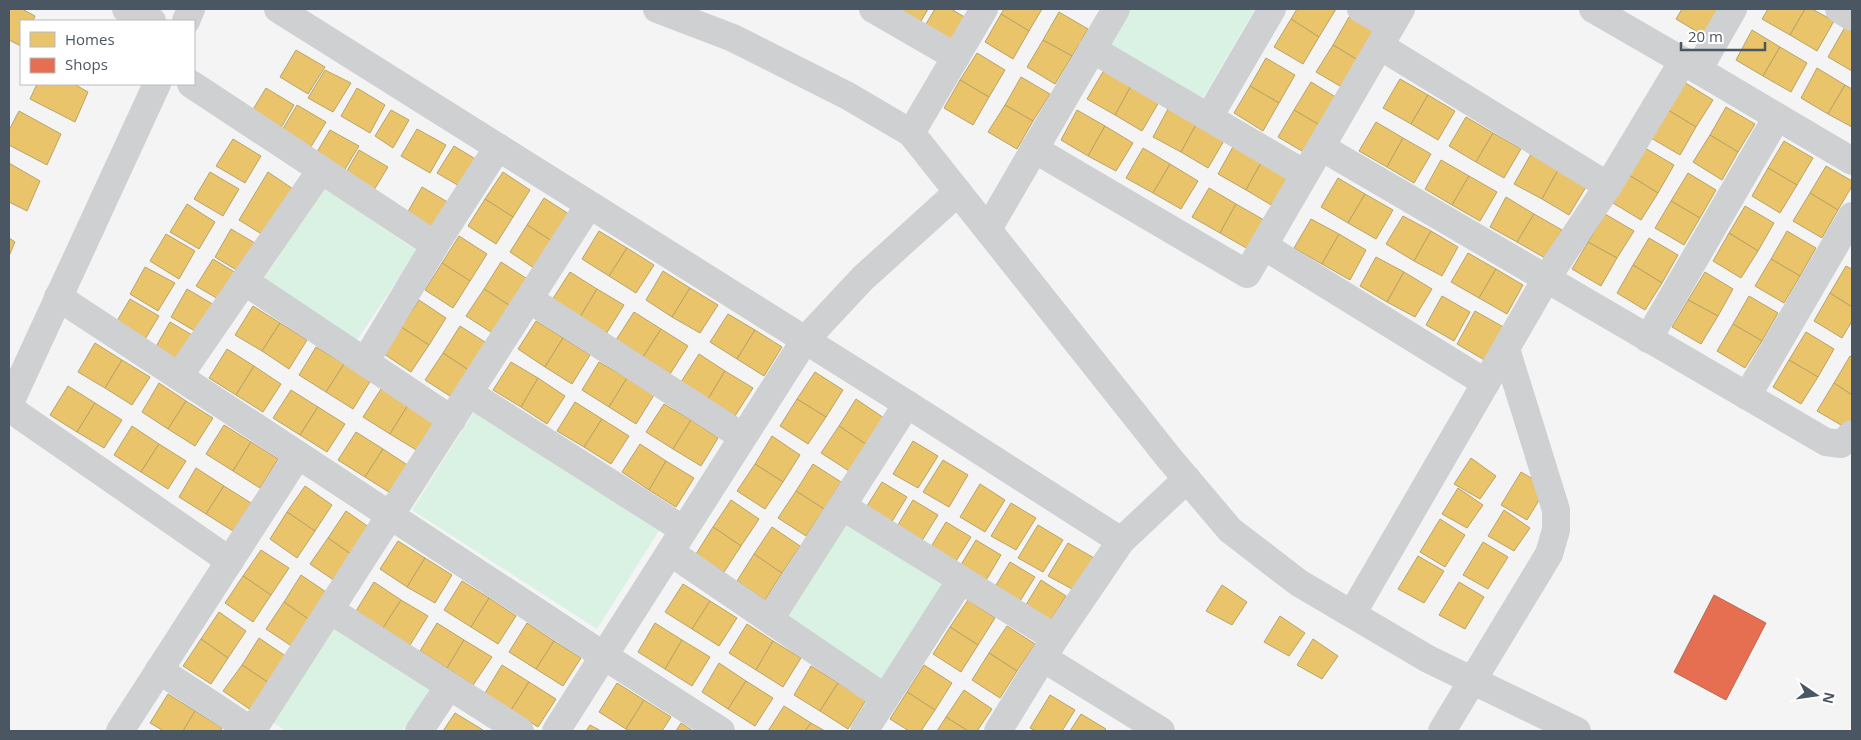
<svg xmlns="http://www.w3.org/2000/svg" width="1861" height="740" font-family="'Open Sans',sans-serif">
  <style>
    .green { fill: #d9f2e3 }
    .homes { fill: #e9c46a; stroke: #b9a367 }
    .shops { fill: #e76f51; stroke: #b86856 }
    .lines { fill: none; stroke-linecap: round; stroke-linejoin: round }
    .street { stroke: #ced0d2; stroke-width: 28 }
  </style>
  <rect width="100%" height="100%" fill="#f4f4f4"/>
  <g class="green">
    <path d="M1127,9H1255L1203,98L1108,42Z"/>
    <path d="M325,188L417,251L355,343L263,280Z"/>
    <path d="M477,407L662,526L597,629L412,510Z"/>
    <path d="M846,522L942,585L879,682L782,618Z"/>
    <path d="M334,625L430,689L402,731H286L271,721Z"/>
  </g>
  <g class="homes">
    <path d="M9,9H22L35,16L33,21H21V46L9,40Z"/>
    <path d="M889,9H928L917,28Z"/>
    <path d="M935,9H951L968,19L952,46L923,29Z"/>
    <path d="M1004,9H1042L1029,31L1001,14Z"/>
    <path d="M1297,9H1336L1319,37L1291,19Z"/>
    <path d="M1682,9H1721L1704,36L1676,19Z"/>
    <path d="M1768,9H1805L1790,35L1762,19Z"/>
    <path d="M1805,9H1812L1834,21L1817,51L1790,35Z"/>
    <path d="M1059,12L1088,29L1072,56L1043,40Z"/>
    <path d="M1001,14L1029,31L1013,59L985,42Z"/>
    <path d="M1349,17L1378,34L1361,62L1333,45Z"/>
    <path d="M1291,19L1319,37L1303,64L1274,47Z"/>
    <path d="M1845,27L1852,32V71L1828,57Z"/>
    <path d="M1752,30L1780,47L1763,76L1736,60Z"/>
    <path d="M1043,40L1072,56L1055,84L1027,67Z"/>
    <path d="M1333,45L1361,62L1345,89L1316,72Z"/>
    <path d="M1780,47L1807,63L1791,92L1763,76Z"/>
    <path d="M296,50L325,67L308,94L280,77Z"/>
    <path d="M977,53L1005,70L989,97L960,80Z"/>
    <path d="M1266,58L1295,75L1279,103L1250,86Z"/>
    <path d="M1817,68L1845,85L1828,114L1801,98Z"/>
    <path d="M325,70L351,83L333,112L308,98Z"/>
    <path d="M1104,70L1131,86L1115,115L1087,99Z"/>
    <path d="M1021,77L1050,94L1033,121L1005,105Z"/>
    <path d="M1400,79L1428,95L1411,124L1383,108Z"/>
    <path d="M960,80L989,97L973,125L944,108Z"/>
    <path d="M1311,82L1339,99L1323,127L1294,110Z"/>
    <path d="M1684,82L1713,100L1696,127L1668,110Z"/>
    <path d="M37,84H74L88,92L75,122L30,99Z"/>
    <path d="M1845,85L1852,89V127L1828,114Z"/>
    <path d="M1131,86L1159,102L1142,131L1115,115Z"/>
    <path d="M1250,86L1279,103L1263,131L1234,113Z"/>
    <path d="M266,88L294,105L278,133L249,116Z"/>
    <path d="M357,88L385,105L370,133L341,116Z"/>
    <path d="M1428,95L1455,111L1438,140L1411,124Z"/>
    <path d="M297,105L326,122L309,150L281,132Z"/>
    <path d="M1005,105L1033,121L1017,149L988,132Z"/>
    <path d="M1169,107L1197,123L1181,152L1153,137Z"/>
    <path d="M1726,107L1755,124L1738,152L1710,135Z"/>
    <path d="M391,110L409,120L393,148L375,136Z"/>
    <path d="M1077,110L1105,126L1088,156L1061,140Z"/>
    <path d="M1294,110L1323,127L1307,154L1278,137Z"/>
    <path d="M1668,110L1696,127L1680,155L1651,138Z"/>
    <path d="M19,111L61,134L47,165L9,145V130Z"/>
    <path d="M1466,117L1493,133L1476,162L1449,146Z"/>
    <path d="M1376,122L1403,138L1387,167L1359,151Z"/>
    <path d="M1197,123L1225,139L1208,168L1181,152Z"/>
    <path d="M1105,126L1133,143L1116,171L1088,156Z"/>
    <path d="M417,129L446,145L430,173L401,156Z"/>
    <path d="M330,130L359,146L342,174L314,157Z"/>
    <path d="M1493,133L1521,149L1504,178L1476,162Z"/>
    <path d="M1710,135L1738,152L1722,180L1693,162Z"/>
    <path d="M1403,138L1431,154L1414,183L1387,167Z"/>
    <path d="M233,139L261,156L245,183L216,166Z"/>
    <path d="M1784,141L1813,158L1797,185L1768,168Z"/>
    <path d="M1234,145L1262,161L1246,190L1218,174Z"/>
    <path d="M454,146L482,163L466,190L437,173Z"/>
    <path d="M1143,148L1170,164L1153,193L1126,178Z"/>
    <path d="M1645,148L1674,165L1658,193L1629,175Z"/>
    <path d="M359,150L388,167L371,195L343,178Z"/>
    <path d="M1531,154L1558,170L1542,199L1514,184Z"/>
    <path d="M1441,160L1469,176L1452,205L1425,189Z"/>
    <path d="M1262,161L1290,177L1273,206L1246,190Z"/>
    <path d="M9,163L40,181L27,211L9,202Z"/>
    <path d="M1170,164L1198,181L1181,209L1153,193Z"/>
    <path d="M1826,166L1852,181V186L1838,210L1810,193Z"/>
    <path d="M1768,168L1797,185L1780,213L1752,196Z"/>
    <path d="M1558,170L1586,187L1569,215L1542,199Z"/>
    <path d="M210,172L239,189L223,216L194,199Z"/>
    <path d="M268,172L299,193L268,238L239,220Z"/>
    <path d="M503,172L530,190L513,217L485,199Z"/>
    <path d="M1688,173L1716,190L1700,218L1671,201Z"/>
    <path d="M1629,175L1658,193L1641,220L1613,203Z"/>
    <path d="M1469,176L1497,192L1480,221L1452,205Z"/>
    <path d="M1338,178L1365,194L1348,223L1321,207Z"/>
    <path d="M422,187L451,204L434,232L406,215Z"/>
    <path d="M1209,188L1236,204L1220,233L1192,217Z"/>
    <path d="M1810,193L1838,210L1822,238L1793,221Z"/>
    <path d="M1365,194L1393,210L1376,239L1348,223Z"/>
    <path d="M1506,197L1534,214L1517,242L1490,227Z"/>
    <path d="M544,198L572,216L555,243L527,225Z"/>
    <path d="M485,199L513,217L496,244L468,226Z"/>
    <path d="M1671,201L1700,218L1684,245L1655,228Z"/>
    <path d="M187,204L215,222L199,249L170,232Z"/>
    <path d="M1236,204L1264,220L1248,249L1220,233Z"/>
    <path d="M1745,206L1774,223L1758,251L1729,233Z"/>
    <path d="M1534,214L1562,230L1545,258L1517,242Z"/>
    <path d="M1605,214L1634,231L1617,258L1588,242Z"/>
    <path d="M1403,216L1431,231L1414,261L1386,244Z"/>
    <path d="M1311,219L1339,234L1322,264L1294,248Z"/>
    <path d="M527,225L555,243L537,270L510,252Z"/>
    <path d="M231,229L260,246L243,274L215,257Z"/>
    <path d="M599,231L627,248L609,276L582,259Z"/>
    <path d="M1431,231L1458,247L1442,276L1414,261Z"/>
    <path d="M1787,231L1816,248L1800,276L1771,259Z"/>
    <path d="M1729,233L1758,251L1741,278L1713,261Z"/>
    <path d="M166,234L195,251L179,279L150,261Z"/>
    <path d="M1339,234L1366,250L1350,280L1322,264Z"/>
    <path d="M459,236L487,254L470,281L442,263Z"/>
    <path d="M9,238L15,242L9,256Z"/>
    <path d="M1649,238L1678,255L1662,283L1633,265Z"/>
    <path d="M1588,242L1617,258L1601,286L1572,269Z"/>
    <path d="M627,248L654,265L636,293L609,276Z"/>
    <path d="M1468,253L1496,269L1479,298L1451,282Z"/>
    <path d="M1376,257L1404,272L1387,302L1360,286Z"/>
    <path d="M213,259L241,276L225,303L196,286Z"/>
    <path d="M1771,259L1800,276L1784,303L1755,286Z"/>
    <path d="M501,262L529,280L512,307L484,289Z"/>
    <path d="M442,263L470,281L453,308L425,290Z"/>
    <path d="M1633,265L1662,283L1645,310L1617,293Z"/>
    <path d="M1846,266L1852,269V307L1830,293Z"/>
    <path d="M145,267L175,283L158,311L130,294Z"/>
    <path d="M1496,269L1523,285L1507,314L1479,298Z"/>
    <path d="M663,271L690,288L672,317L646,300Z"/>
    <path d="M570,272L597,289L580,317L552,300Z"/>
    <path d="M1404,272L1432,289L1415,317L1387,302Z"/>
    <path d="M1705,272L1733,289L1718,316L1688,300Z"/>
    <path d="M690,288L718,305L700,333L672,317Z"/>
    <path d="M187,289L216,306L200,334L171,317Z"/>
    <path d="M484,289L512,307L494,334L466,316Z"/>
    <path d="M597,289L624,305L606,334L580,317Z"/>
    <path d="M1830,293L1852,307V321L1842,338L1814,321Z"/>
    <path d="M1442,296L1470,312L1454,341L1426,325Z"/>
    <path d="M1749,296L1778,313L1762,341L1733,324Z"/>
    <path d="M130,299L159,316L142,344L114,326Z"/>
    <path d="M419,300L446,318L429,345L401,327Z"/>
    <path d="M1688,300L1718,316L1701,344L1672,327Z"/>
    <path d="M253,306L280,323L262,351L235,335Z"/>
    <path d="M1475,311L1507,329L1488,362L1457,344Z"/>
    <path d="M634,312L661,329L643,357L616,340Z"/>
    <path d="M728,314L755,330L737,359L710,342Z"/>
    <path d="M536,321L563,338L545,367L518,349Z"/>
    <path d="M170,322L199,339L183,367L154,350Z"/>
    <path d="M280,323L307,340L289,369L262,351Z"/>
    <path d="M1733,324L1762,341L1745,368L1717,351Z"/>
    <path d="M460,326L488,344L470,371L443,353Z"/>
    <path d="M401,327L429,345L411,372L384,354Z"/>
    <path d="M661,329L688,346L670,374L643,357Z"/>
    <path d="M755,330L782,347L764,376L737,359Z"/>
    <path d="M1806,332L1834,349L1818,377L1789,360Z"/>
    <path d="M563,338L590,355L572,384L545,367Z"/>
    <path d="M95,343L122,360L105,388L78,372Z"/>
    <path d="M316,347L344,364L326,392L299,375Z"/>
    <path d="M227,349L254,366L236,395L209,378Z"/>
    <path d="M443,353L470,371L453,398L425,380Z"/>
    <path d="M699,354L725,371L708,399L681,382Z"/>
    <path d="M1850,356L1852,357V395L1834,383Z"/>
    <path d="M122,360L150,377L132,405L105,388Z"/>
    <path d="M1789,360L1818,377L1801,404L1773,387Z"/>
    <path d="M511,362L538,378L521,407L493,390Z"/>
    <path d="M599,362L627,378L609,407L582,390Z"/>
    <path d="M344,364L371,380L353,409L326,392Z"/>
    <path d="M254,366L281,384L263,412L236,395Z"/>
    <path d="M725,371L753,388L735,416L708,399Z"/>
    <path d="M815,372L843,390L826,417L797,399Z"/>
    <path d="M538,378L565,396L547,424L521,407Z"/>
    <path d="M627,378L654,395L636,424L609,407Z"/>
    <path d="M159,383L186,401L168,429L142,412Z"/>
    <path d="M1834,383L1852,395V418L1846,428L1817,411Z"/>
    <path d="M68,386L95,403L77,432L50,415Z"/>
    <path d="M381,389L408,405L390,434L363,417Z"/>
    <path d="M291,390L318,407L300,435L273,418Z"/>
    <path d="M797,399L826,417L808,444L780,426Z"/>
    <path d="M856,399L884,418L867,445L839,426Z"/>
    <path d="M186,401L213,418L195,446L168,429Z"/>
    <path d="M575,402L602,419L584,447L557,431Z"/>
    <path d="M95,403L122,420L104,448L77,432Z"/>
    <path d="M664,404L691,420L673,449L646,432Z"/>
    <path d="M408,405L435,423L418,451L390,434Z"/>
    <path d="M318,407L345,424L327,452L300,435Z"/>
    <path d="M602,419L629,436L611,464L584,447Z"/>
    <path d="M691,420L718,438L701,466L673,449Z"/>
    <path d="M224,425L251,442L233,471L206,454Z"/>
    <path d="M132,426L159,444L141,472L114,455Z"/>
    <path d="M839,426L867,445L849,471L821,453Z"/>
    <path d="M356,432L383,449L365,477L338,460Z"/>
    <path d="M772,436L800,455L783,482L755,464Z"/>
    <path d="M913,441L938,456L918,488L893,474Z"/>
    <path d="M251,442L278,459L260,488L233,471Z"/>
    <path d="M159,444L186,461L168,489L141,472Z"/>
    <path d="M640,444L666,461L649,490L622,472Z"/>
    <path d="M383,449L409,466L392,494L365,477Z"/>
    <path d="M1471,458L1496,476L1480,499L1454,484Z"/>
    <path d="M943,460L968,475L949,507L923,492Z"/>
    <path d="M666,461L694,478L676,507L649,490Z"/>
    <path d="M755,464L783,482L765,509L737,491Z"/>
    <path d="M813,464L841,482L824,509L796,491Z"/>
    <path d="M196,468L224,486L206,514L179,497Z"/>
    <path d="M1521,472L1547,487L1527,520L1501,505Z"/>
    <path d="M882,482L907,497L888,528L862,514Z"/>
    <path d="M980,484L1005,500L985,532L960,517Z"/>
    <path d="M224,486L251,503L233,531L206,514Z"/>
    <path d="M305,486L332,505L315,531L287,512Z"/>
    <path d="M1458,488L1483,505L1467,528L1442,514Z"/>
    <path d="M796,491L824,509L806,536L778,518Z"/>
    <path d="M731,500L759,519L741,546L713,527Z"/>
    <path d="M913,500L938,515L918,547L893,533Z"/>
    <path d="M1011,503L1036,518L1016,550L991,536Z"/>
    <path d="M1504,510L1530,528L1514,551L1488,536Z"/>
    <path d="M346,511L373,530L355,557L328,538Z"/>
    <path d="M287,512L315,531L297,558L270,539Z"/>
    <path d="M1440,519L1465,535L1445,567L1420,552Z"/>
    <path d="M946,522L971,537L951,569L926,555Z"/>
    <path d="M1038,525L1063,540L1043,572L1018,558Z"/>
    <path d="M713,527L741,546L724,572L696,554Z"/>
    <path d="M772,527L800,546L782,573L754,554Z"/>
    <path d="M328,538L355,557L338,583L310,564Z"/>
    <path d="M976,540L1001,555L982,587L956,573Z"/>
    <path d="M398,541L425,558L407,587L380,569Z"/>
    <path d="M1483,542L1508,557L1488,589L1463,575Z"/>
    <path d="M1068,543L1094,558L1074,590L1048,576Z"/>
    <path d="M261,550L289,568L271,595L243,576Z"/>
    <path d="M754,554L782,573L765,600L737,581Z"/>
    <path d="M1418,556L1444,571L1424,603L1398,589Z"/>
    <path d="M425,558L452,575L435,603L407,587Z"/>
    <path d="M1010,562L1035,577L1015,609L990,595Z"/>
    <path d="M301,575L329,594L311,621L284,602Z"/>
    <path d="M243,576L271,595L253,622L225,603Z"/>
    <path d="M1041,580L1066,596L1046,627L1021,613Z"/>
    <path d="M462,581L489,598L471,627L444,610Z"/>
    <path d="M374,582L401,600L383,628L356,611Z"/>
    <path d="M1459,582L1484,597L1465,629L1439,615Z"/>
    <path d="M683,584L710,601L692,629L665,612Z"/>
    <path d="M1222,585L1247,602L1232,625L1206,611Z"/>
    <path d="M489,598L516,616L498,644L471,627Z"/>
    <path d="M401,600L428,616L410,645L383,628Z"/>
    <path d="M968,600L995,618L978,645L950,627Z"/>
    <path d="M710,601L737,618L719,646L692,629Z"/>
    <path d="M284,602L311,621L293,647L266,629Z"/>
    <path d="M219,612L246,631L228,658L201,639Z"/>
    <path d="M1280,616L1305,633L1289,656L1264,642Z"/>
    <path d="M437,623L464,640L447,668L420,651Z"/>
    <path d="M527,623L554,641L536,669L509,652Z"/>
    <path d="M655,623L682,640L665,669L638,652Z"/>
    <path d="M747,624L773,641L756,670L729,653Z"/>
    <path d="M1007,626L1035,644L1017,671L989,653Z"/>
    <path d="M950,627L978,645L961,672L933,654Z"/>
    <path d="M259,638L287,657L269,683L242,665Z"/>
    <path d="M201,639L228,658L211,684L183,666Z"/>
    <path d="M1313,639L1338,656L1322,679L1297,665Z"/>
    <path d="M464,640L492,657L473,685L447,668Z"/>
    <path d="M682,640L710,657L692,686L665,669Z"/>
    <path d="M554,641L581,658L563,686L536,669Z"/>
    <path d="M773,641L801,658L783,687L756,670Z"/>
    <path d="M989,653L1017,671L1000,698L972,680Z"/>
    <path d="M719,663L746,681L728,709L702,692Z"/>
    <path d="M242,665L269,683L251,710L223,691Z"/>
    <path d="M502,665L529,682L511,710L485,693Z"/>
    <path d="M924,665L952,683L935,710L907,692Z"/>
    <path d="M811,666L838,683L820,711L794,695Z"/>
    <path d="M746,681L773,698L755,726L728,709Z"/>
    <path d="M529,682L556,699L538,727L511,710Z"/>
    <path d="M617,683L644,700L626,729L599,712Z"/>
    <path d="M838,683L866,700L848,729L820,711Z"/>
    <path d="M964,690L992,709L977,731H968L946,717Z"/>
    <path d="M907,692L935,710L921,731H909L890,719Z"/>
    <path d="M168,694L195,711L183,731H164L150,723Z"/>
    <path d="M1050,695L1075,710L1062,731H1036L1030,728Z"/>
    <path d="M644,700L671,717L662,731H630L626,729Z"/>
    <path d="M784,706L811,723L805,731H768Z"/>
    <path d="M195,711L222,728L220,731H183Z"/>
    <path d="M455,713L483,730V731H443Z"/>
    <path d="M1081,714L1106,729L1104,731H1070Z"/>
    <path d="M946,717L968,731H937Z"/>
    <path d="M681,723L693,731H676Z"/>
    <path d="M811,723L825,731H805Z"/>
    <path d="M590,725L601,731H586Z"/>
  </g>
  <path class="shops" d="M1714,595L1766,623L1726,700L1674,672Z"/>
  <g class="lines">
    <g class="street">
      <path d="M126,9L152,21"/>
      <path d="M278,9L907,404L1121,541"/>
      <path d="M657,9L733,38L848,96L911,133L1169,458L1230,530L1299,583L1428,659L1577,731"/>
      <path d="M873,9L956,57"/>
      <path d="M1361,9L1391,26"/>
      <path d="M1593,9L1683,61"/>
      <path d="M1839,9L1852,17"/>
      <path d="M186,21L191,9"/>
      <path d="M1380,46L1608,186"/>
      <path d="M1092,49L1305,174"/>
      <path d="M1698,70L1733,9"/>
      <path d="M191,84L435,245L498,147"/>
      <path d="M1209,117L1272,9"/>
      <path d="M911,133L984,9"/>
      <path d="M1321,147L1826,442L1841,444L1852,434"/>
      <path d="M1034,149L1247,274L1401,9"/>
      <path d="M988,229L1116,9"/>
      <path d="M1264,246L1486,383"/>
      <path d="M244,281L452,420"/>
      <path d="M58,297L604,656L721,731"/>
      <path d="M529,299L743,437"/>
      <path d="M1648,339L1777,117"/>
      <path d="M365,362L435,245"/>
      <path d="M179,376L321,170"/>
      <path d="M469,393L684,530"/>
      <path d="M1747,396L1852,216"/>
      <path d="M907,404L842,506L1055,638"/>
      <path d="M9,405L157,84"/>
      <path d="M9,408L230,561"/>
      <path d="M670,552L885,698"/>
      <path d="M330,610L520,731"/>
      <path d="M1352,614L1546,279L1608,186L1683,61L1852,161"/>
      <path d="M770,619L842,506"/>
      <path d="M1043,658L1161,731"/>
      <path d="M159,670L252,731"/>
      <path d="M120,731L298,455"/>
      <path d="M252,731L589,205"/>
      <path d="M419,731L449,686"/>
      <path d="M556,731L805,340L863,278L958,192"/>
      <path d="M864,731L961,580"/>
      <path d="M998,731L1055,638L1121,541L1187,479"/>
      <path d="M1442,731L1549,554L1556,530V510L1506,349"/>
    </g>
  </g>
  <rect width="1861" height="740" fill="none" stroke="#4a5661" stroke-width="20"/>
  <rect x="20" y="20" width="175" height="65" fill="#ffffff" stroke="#b7bbc0"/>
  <rect x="30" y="32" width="25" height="15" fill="#e9c46a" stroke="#b7bbc0"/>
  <text x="65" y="45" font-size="15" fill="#4a5661">Homes</text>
  <rect x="30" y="58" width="25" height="15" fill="#e76f51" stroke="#b7bbc0"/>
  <text x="65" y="70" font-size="15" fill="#4a5661">Shops</text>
  <g transform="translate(1816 695) rotate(103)" stroke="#ffffff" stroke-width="4" paint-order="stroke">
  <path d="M0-4L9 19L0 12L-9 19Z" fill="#4a5661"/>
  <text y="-8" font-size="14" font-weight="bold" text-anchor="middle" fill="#4a5661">N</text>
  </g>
  <path d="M1681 42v8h84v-8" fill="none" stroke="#4a5661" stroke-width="2.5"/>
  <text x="1688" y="42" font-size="15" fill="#4a5661" stroke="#ffffff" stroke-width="4" paint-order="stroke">20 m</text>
</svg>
